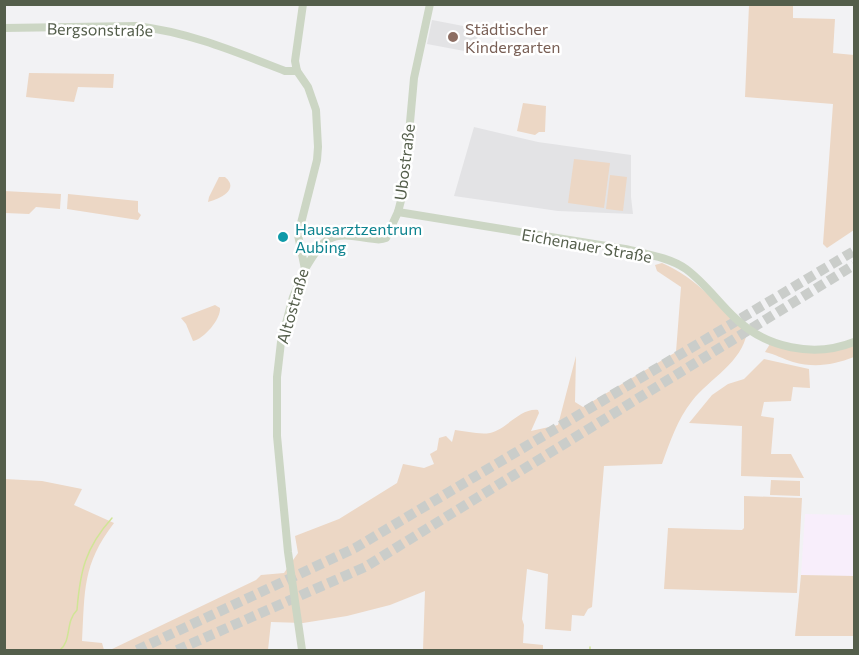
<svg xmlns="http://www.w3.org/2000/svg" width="859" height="655" font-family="Commissioner,sans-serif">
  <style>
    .commercial { fill: #f8eefb }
    .education { fill: #e3e3e5 }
    .green { fill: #ecd7c5 }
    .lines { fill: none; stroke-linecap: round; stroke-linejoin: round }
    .stream { stroke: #d0e596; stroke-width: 1.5 }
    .highway-tunnel { stroke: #cacdca; stroke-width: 10; stroke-dasharray: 10 5; stroke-linecap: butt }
    .secondary { stroke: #ccd6c4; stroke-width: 8 }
    .education-dot { fill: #8d6e63; stroke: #fff; stroke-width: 2 }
    .culture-dot { fill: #0f9aa8; stroke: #fff; stroke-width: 2 }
    .labels { text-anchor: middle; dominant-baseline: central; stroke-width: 5; stroke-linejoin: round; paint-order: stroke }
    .education-label { font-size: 16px; fill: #785e54; stroke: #fff; text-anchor: start }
    .street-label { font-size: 16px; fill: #545e4b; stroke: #fff }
    .culture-label { font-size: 16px; fill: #0d838f; stroke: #fff; text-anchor: start }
  </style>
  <rect width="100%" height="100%" fill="#f2f2f4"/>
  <path class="commercial" d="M805,514L854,515V576L801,575Z"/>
  <g class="education">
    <path d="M432,20L479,29L475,53L427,44Z"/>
    <path d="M474,127L538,142L631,155V197L633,214L558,211L454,196Z"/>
  </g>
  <g class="green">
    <path d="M749,5H793V18L835,19L833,53L854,55V230L827,248L823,244L833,104L745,97Z"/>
    <path d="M29,73L114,74L113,88L78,87L74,102L26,97Z"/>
    <path d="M523,103L546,106L545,132H539L535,135L517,131Z"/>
    <path d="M574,159L610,163L604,208L568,203Z"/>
    <path d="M610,175L627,177L623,211L606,209Z"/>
    <path d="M219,177H225C240,189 220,199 208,202L209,197Z"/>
    <path d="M4,191L61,194L60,209L36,207L29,214L5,213Z"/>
    <path d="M68,194L138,201V212L141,215L138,220L67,209Z"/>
    <path d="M662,263C697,278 720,307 747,332C742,363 710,378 692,401C677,420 670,442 662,464L604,466L592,607L588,609L584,616L572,615L571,631L545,629L548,574L527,569L522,619L524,625L523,643L543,645V650H423L425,591L390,605L347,616L303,623L271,622L268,650H110L256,580L261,575L284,573L298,553L295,536L339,519L397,483L403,464L424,468L434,464L430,454L437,450L439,438L446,436L452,442L455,430C466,431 479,435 490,433C507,429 520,408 538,410L539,413L531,431L558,425L576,356L575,402L583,407L676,352L681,287L657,271L655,265Z"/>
    <path d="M215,305L220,308C221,319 204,339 193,341L186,324L181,318Z"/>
    <path d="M770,344L780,348L854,346V357C833,365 815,368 793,362C783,359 775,354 765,352Z"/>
    <path d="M764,359L809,369L810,388L793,387L791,401L764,402L761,416L774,418L771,454H791L804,478L741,476L742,426L689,423L712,395L728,384L744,379Z"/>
    <path d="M5,479L42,481L82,489L74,505L114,523C82,565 85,590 82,641L102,643L104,650H5Z"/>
    <path d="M771,480L800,481V496L770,495Z"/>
    <path d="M744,496L802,498L797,593L664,589L668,528L742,530L744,528Z"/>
    <path d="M801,575L854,576V636H795Z"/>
  </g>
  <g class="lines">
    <g class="stream">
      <path d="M60,650C72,640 65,622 77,610C80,572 85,548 112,518"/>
      <path d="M590,650V647"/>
    </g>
    <g class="highway-tunnel">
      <path d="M137,650L355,548L854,251"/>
      <path d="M177,650L365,567L854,265"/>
    </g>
    <g class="secondary">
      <path d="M4,28L136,26C189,32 236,52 285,71H297"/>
      <path d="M398,212L625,249C645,254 669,257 686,269C705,283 718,302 735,318C766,348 814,358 854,342"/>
      <path d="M305,269C324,237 330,231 367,238C374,239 380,241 386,238L398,212L404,189L414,78L430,4"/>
      <path d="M302,650L288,552L277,436V377L281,342L293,297L305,269L298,235L317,160L318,147L316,110L308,87L297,71L295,61L303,4"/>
    </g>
  </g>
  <circle class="education-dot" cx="453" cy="37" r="6"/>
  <circle class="culture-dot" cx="283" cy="237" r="6"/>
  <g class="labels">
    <g class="education-label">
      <text x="465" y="28">Städtischer<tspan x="465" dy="18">Kindergarten</tspan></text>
    </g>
    <g class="street-label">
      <text transform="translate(100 29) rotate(1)">Bergsonstraße</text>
      <text transform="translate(404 162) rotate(-83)">Ubostraße</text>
      <text transform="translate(587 245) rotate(10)">Eichenauer Straße</text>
      <text transform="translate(292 306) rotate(-74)">Altostraße</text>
    </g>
    <g class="culture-label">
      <text x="295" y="228">Hausarztzentrum<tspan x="295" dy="18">Aubing</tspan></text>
    </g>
  </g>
  <rect width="859" height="655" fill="none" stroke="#545e4b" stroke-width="12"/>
</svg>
